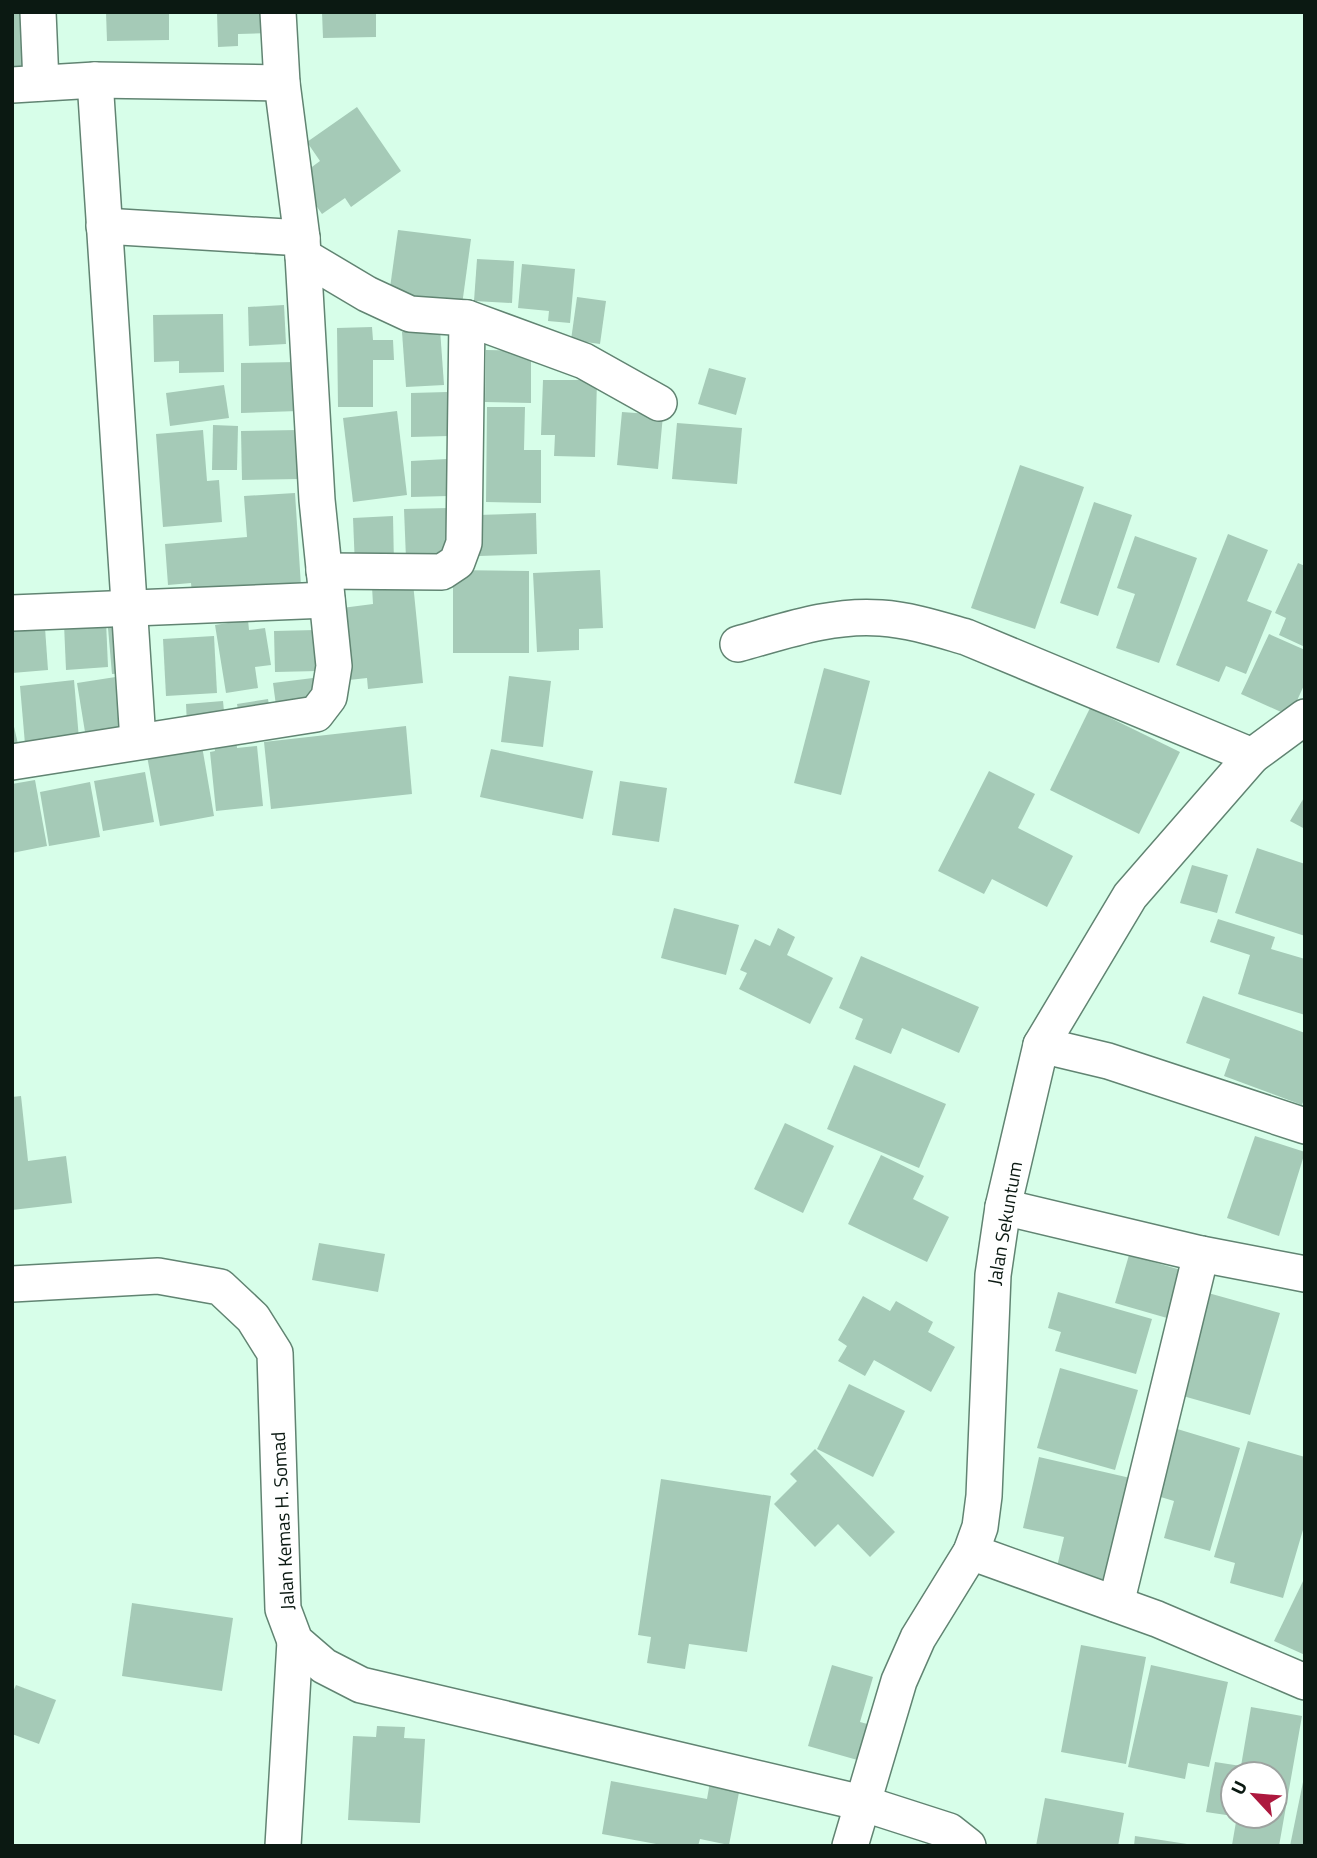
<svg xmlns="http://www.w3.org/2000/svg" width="1317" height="1858" font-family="'Titillium Web',sans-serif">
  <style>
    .building { fill: #a5cab7 }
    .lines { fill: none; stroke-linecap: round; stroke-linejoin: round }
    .minor-casing { stroke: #618472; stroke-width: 38 }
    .minor { stroke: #fff; stroke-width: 35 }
    .labels { text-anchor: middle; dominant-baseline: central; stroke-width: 6; stroke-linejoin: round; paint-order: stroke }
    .street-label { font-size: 19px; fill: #0b1912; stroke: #fff }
  </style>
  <rect width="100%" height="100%" fill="#d7fee9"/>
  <g class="building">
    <path d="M106,12H169V40L107,41Z"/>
    <path d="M217,12H269L270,33L238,34V46L218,47Z"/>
    <path d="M322,12H376V37L323,38Z"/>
    <path d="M12,14H32V68L12,69Z"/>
    <path d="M357,107L401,171L351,207L345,198L322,214L297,178L320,161L307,142Z"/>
    <path d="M398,230L471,239L462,305L389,295Z"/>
    <path d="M477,259L514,261L512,303L474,301Z"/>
    <path d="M522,264L575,269L570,323L548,321L549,311L518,308Z"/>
    <path d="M577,297L606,301L600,344L571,340Z"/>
    <path d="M284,305L286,344L249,346L248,307Z"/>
    <path d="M223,314L224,372L179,373V361L154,362L153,315Z"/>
    <path d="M372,327L373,340H393L394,360H373V407H338L337,328Z"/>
    <path d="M440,329L444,385L406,387L402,332Z"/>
    <path d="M486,350L531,351V403L485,402Z"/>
    <path d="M297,362L298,411L241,413V363Z"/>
    <path d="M709,368L746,378L736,415L698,404Z"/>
    <path d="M543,380H597L595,457L554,456L555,435H541Z"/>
    <path d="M224,385L229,418L170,426L166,393Z"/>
    <path d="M447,392L448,436L411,437V393Z"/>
    <path d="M487,407H525L524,450H541V503L486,502Z"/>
    <path d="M397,411L407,495L353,502L343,418Z"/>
    <path d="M622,412L663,415L658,469L617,465Z"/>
    <path d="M677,423L742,428L737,484L672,479Z"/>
    <path d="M213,425L238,426L237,470H212Z"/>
    <path d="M203,430L207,481L219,480L222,522L163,527L156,434Z"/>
    <path d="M299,430V479L242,480L241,431Z"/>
    <path d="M447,459L448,496L411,497V461Z"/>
    <path d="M1020,465L1084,487L1035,629L971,608Z"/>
    <path d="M295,493L301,586L192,594L191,583L168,585L165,544L247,537L244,496Z"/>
    <path d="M1094,502L1132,515L1098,616L1060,603Z"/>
    <path d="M449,508L450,558L406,559L404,509Z"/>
    <path d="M536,513L537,554L479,556L478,515Z"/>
    <path d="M393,516L394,565L355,567L353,518Z"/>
    <path d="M1228,534L1268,550L1247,601L1272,611L1246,674L1226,666L1219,682L1176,665Z"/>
    <path d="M1135,536L1197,558L1159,663L1116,648L1135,594L1117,588Z"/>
    <path d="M1298,563L1305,566V647L1279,635L1286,618L1275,613Z"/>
    <path d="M453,570L529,571V653H453Z"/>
    <path d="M600,570L603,628L579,629V650L537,652L533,573Z"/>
    <path d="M413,583L423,683L368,689L367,678L349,680L342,608L373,604L372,587Z"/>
    <path d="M248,620L249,630L265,628L271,665L255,667L258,688L226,693L215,625Z"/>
    <path d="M106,621L108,667L66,670L64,624Z"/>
    <path d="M124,626L128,673L112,674L108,628Z"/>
    <path d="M45,628L48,670L12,673V630Z"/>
    <path d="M316,630L318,671L275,672L274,631Z"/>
    <path d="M1269,634L1305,650V683L1290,716L1241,694Z"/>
    <path d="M214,636L217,693L166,696L163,639Z"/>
    <path d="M824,668L870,681L841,795L794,783Z"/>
    <path d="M122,676L130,730L86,738L77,683Z"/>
    <path d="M509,676L551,681L543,747L501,742Z"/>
    <path d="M313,678L317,707L277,713L273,683Z"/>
    <path d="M74,680L79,739L25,744L20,686Z"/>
    <path d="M268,699L271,717L240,723L237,704Z"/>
    <path d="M223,701L225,722L187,725L186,704Z"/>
    <path d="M1090,708L1180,752L1139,834L1050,790Z"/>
    <path d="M12,718L18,744H12Z"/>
    <path d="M406,726L412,794L271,809L264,742Z"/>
    <path d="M236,736L237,748L257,746L263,806L216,811L210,752L215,751L213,739Z"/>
    <path d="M202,746L214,816L160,826L147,756Z"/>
    <path d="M491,749L593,771L583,819L480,797Z"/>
    <path d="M989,771L1035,794L1018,828L1073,856L1047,907L992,879L984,894L938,871Z"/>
    <path d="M145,772L154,822L103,831L94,781Z"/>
    <path d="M35,780L47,846L12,853V784Z"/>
    <path d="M620,781L667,788L659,842L612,835Z"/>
    <path d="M90,782L100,837L49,846L40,792Z"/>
    <path d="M1305,796V829L1290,821Z"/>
    <path d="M1257,848L1305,864V936L1235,913Z"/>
    <path d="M1192,865L1228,875L1217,913L1180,903Z"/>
    <path d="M674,908L739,925L726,975L661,958Z"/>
    <path d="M1218,919L1275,937L1271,949L1305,959V1015L1238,994L1250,955L1210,942Z"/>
    <path d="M778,928L795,937L787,955L833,978L810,1024L739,989L747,973L740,970L755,939L770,946Z"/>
    <path d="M861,956L979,1007L959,1053L902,1028L891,1054L855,1039L863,1019L839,1008Z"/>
    <path d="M1203,996L1305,1033V1096L1302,1105L1224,1076L1230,1059L1186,1043Z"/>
    <path d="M854,1065L946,1104L919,1168L827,1129Z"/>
    <path d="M21,1096L28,1161L66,1156L72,1203L12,1210V1097Z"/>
    <path d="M785,1123L834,1146L803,1213L754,1189Z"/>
    <path d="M1255,1136L1305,1152L1279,1236L1227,1218Z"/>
    <path d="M881,1155L924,1176L913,1199L949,1217L927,1262L848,1224Z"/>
    <path d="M319,1243L385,1254L378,1292L312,1280Z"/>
    <path d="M1129,1255L1181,1270L1167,1318L1115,1303Z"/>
    <path d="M1201,1291L1280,1313L1250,1415L1183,1396L1197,1349L1185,1346Z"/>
    <path d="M1058,1292L1152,1319L1136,1374L1055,1351L1061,1332L1048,1328Z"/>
    <path d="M863,1296L890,1311L896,1301L933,1322L928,1332L955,1347L931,1392L874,1360L865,1376L838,1361L847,1346L838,1340Z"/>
    <path d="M1060,1368L1138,1390L1115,1470L1037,1448Z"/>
    <path d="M849,1384L905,1411L873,1477L817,1449Z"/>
    <path d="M1174,1428L1240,1448L1210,1551L1164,1538L1174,1501L1154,1495Z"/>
    <path d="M1248,1441L1305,1457V1523L1283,1598L1230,1583L1235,1563L1214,1557Z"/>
    <path d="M815,1449L895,1532L870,1557L838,1524L815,1547L774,1504L797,1481L790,1474Z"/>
    <path d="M1039,1457L1139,1480L1115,1588L1055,1575L1064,1537L1023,1528Z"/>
    <path d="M661,1479L771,1496L747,1652L689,1644L685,1669L647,1663L651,1637L638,1635Z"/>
    <path d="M1305,1577V1655L1274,1641Z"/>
    <path d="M132,1603L233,1618L222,1691L122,1676Z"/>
    <path d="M1081,1645L1146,1657L1126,1764L1061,1752Z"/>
    <path d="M832,1665L873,1677L860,1722L871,1725L861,1761L808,1746Z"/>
    <path d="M1151,1665L1228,1682L1209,1767L1188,1763L1185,1779L1128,1767Z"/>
    <path d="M16,1685L56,1700L39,1744L12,1734V1694Z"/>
    <path d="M1251,1707L1302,1716L1279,1846L1232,1845L1237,1816H1275V1774H1233V1816L1206,1812L1215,1762L1241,1766Z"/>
    <path d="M377,1726L405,1727L404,1738L425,1739L420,1823L348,1820L353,1736L376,1737Z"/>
    <path d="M1304,1777L1305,1846H1290Z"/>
    <path d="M611,1781L707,1799L710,1782L740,1787L729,1845L700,1839L698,1846H667L602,1834Z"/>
    <path d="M1045,1798L1124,1813L1118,1846H1036Z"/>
    <path d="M1135,1836L1187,1844V1846H1134Z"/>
  </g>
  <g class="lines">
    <defs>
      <g id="minor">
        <path d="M38,12L41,83"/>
        <path d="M95,80L138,741"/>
        <path d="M12,85L95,80L282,83"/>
        <path d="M104,226L302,238"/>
        <path d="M303,256L367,294L410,314L467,318L584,361L659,403"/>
        <path d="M324,571L442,572L457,562L464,543L467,318"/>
        <path d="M12,613L327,600"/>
        <path d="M738,644C785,631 832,614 881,618C910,620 938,629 966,637L1252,756"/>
        <path d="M12,762L316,714L329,697L334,666L317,500L302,238L282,83L278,12"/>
        <path d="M1041,1045L1108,1061L1305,1126"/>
        <path d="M1003,1207L1201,1254L1305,1274"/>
        <path d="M12,1284L158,1276L220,1287L253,1318L275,1353L283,1609L295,1641L324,1666L361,1685L862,1803L949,1831L968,1846"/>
        <path d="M971,1552L1157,1619L1305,1682"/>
        <path d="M1116,1604L1201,1254"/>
        <path d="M283,1846L295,1641"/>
        <path d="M850,1846L899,1681L918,1638L971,1552L980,1527L984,1496L993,1275L1003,1207L1041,1045L1130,896L1252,756L1305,717"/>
      </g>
    </defs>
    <use href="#minor" class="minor-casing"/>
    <use href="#minor" class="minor"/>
  </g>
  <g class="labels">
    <g class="street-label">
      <text transform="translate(1004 1223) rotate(-80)">Jalan Sekuntum</text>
      <text transform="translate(282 1521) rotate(-93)">Jalan Kemas H. Somad</text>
    </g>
  </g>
  <rect width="1317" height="1858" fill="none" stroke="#0b1912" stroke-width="28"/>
  <g transform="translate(1254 1795) rotate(296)"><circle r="33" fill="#ffffff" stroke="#9da3a0" stroke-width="2"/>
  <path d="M0-5L12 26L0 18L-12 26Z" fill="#ad183e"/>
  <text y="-10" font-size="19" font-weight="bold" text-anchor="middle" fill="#0b1912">U</text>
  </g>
</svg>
